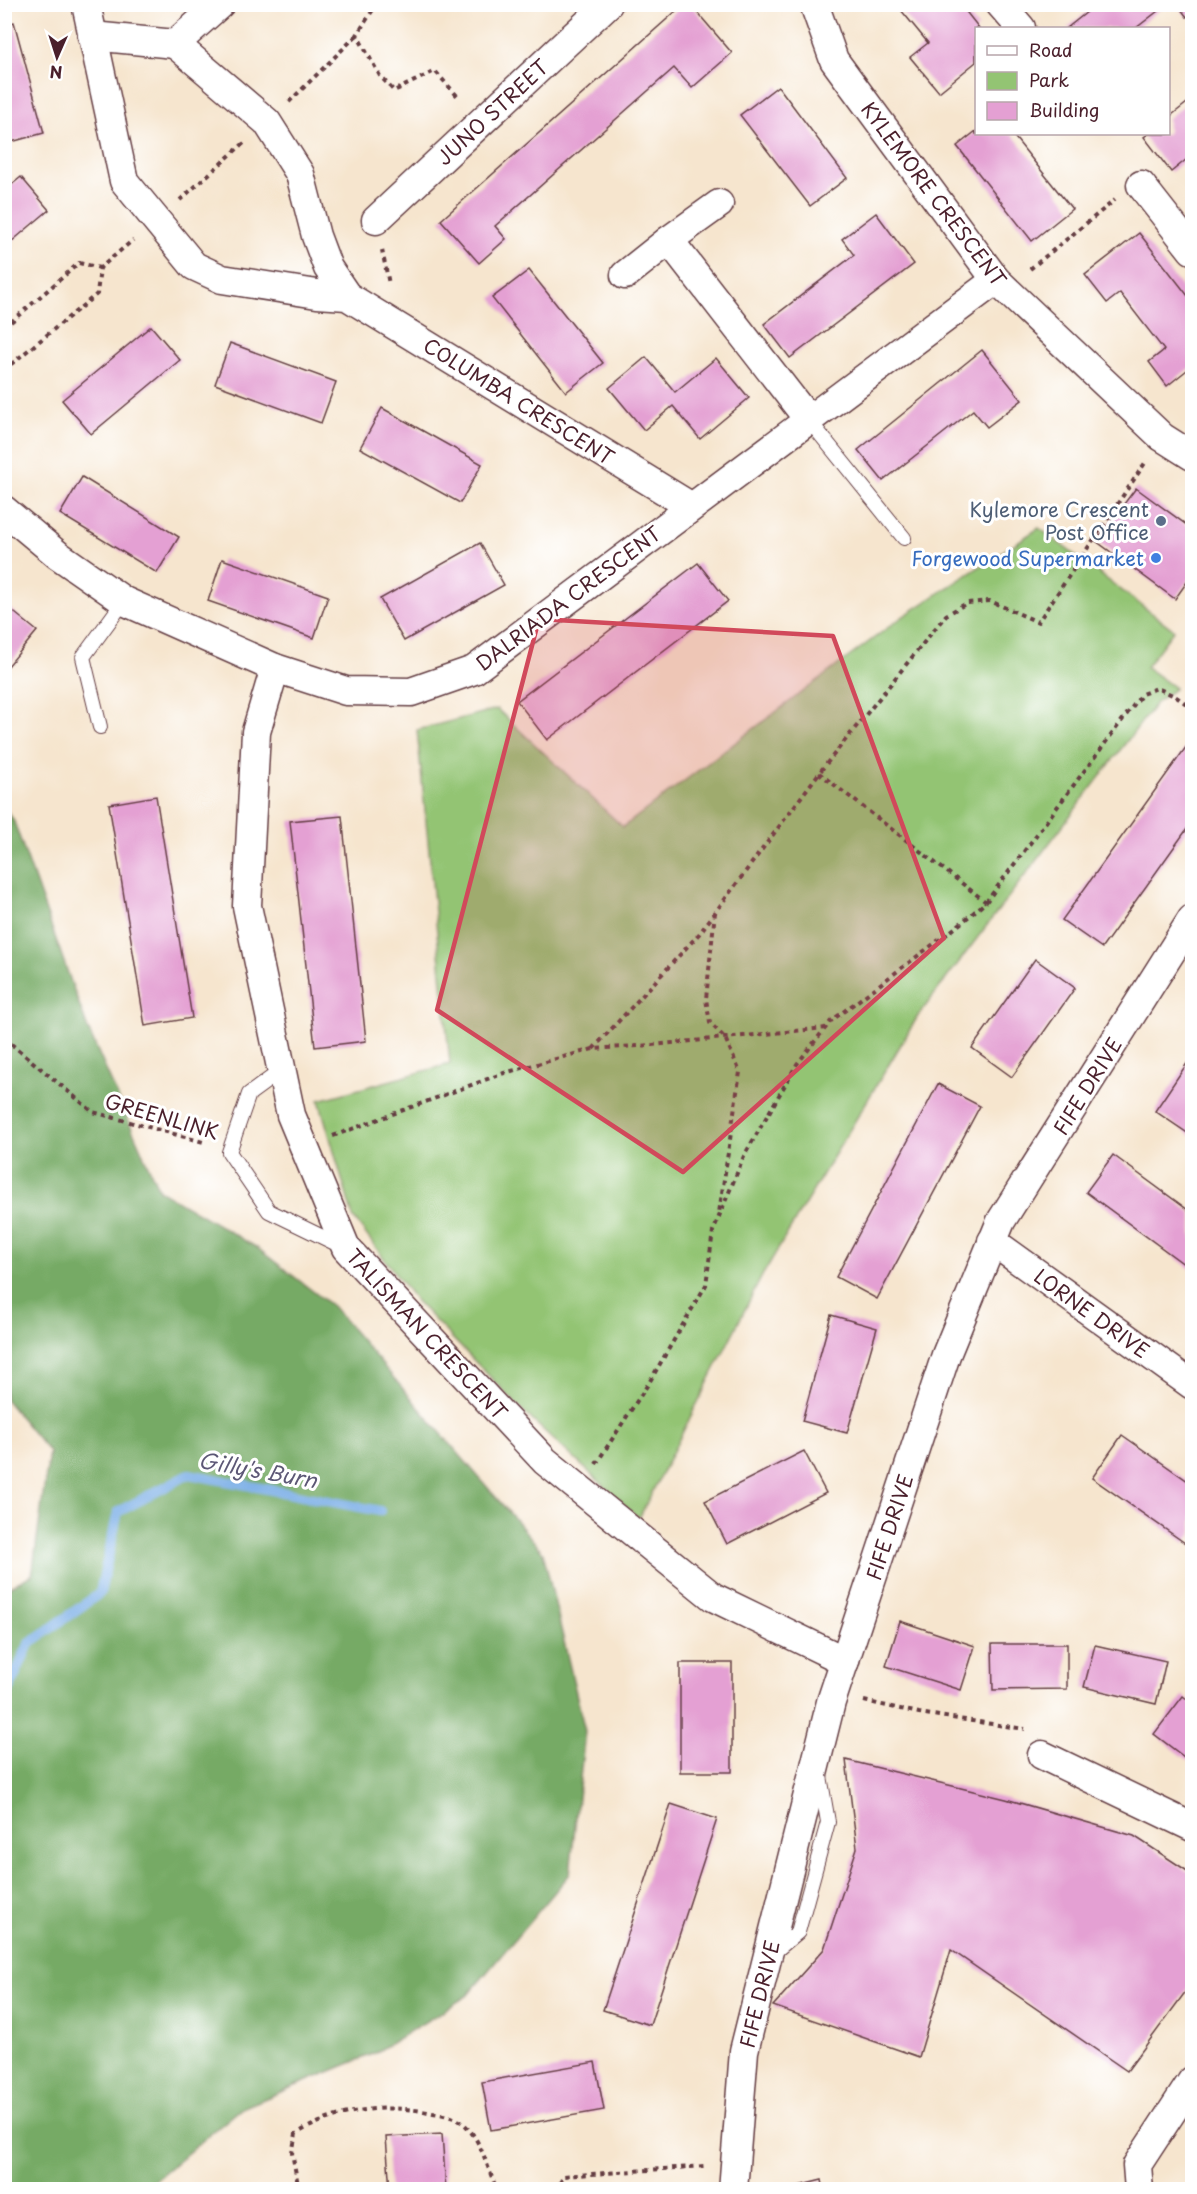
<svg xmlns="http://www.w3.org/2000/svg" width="1197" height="2194" font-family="'Playpen Sans',sans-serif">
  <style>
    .green { fill: #93c473; stroke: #6e724f; stroke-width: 1.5 }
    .forest { fill: #76aa65; stroke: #606448; stroke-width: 1.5 }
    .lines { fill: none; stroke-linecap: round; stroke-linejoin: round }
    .stream { stroke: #79ade6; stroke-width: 10 }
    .building { fill: #e4a0d3 }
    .lane-casing { stroke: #643d43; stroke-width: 16 }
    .street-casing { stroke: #643d43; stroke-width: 31 }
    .path { stroke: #643d43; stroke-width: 4; stroke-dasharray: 4.5 4.5; stroke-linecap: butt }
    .lane { stroke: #fff; stroke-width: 14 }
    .street { stroke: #fff; stroke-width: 28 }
    .marked { fill: #d1495b; fill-opacity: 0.2; stroke: #d1495b; stroke-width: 4.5; stroke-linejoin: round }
    .service-dot { fill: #5c6f8a; stroke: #fff; stroke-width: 2 }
    .shop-dot { fill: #3f7fe0; stroke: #fff; stroke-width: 2 }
    .labels { text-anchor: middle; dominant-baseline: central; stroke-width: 6; stroke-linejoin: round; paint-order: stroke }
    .street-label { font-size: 20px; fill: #4a1f2b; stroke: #fff }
    .service-label { font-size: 20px; fill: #4e5e75; stroke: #fff; text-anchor: end }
    .shop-label { font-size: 20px; fill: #366cbe; stroke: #fff; text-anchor: end }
    .water-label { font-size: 21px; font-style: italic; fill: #5d5876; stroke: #fff }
  </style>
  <rect width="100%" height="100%" fill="#fff"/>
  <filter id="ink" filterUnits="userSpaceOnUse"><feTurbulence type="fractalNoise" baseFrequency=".0167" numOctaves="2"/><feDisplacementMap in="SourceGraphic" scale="12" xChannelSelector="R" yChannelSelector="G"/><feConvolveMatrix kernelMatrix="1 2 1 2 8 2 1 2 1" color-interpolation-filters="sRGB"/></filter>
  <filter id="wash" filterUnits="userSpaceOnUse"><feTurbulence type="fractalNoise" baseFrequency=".008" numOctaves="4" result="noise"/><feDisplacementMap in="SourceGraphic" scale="24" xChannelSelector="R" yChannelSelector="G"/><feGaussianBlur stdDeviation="1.35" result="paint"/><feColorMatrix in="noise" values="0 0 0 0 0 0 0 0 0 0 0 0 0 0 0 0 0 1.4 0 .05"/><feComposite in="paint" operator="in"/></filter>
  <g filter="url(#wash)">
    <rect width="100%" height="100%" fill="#f6e5ce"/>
    <path class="green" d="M1039,528L1174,630L1146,667L1175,688L1156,703L918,1016L763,1274L639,1518L529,1417L415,1300L353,1217L319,1100L450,1064L417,730L497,709L623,827L902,617Z"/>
    <path class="forest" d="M5,809L13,819L88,1029L159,1190L256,1247L332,1306L543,1552L585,1731L570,1874L467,1996L375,2053L242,2108L144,2189H5V1589L32,1575L49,1452L5,1399Z"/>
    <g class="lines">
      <path class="stream" d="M4,1700L29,1644L100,1593L118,1512L189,1474L380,1511"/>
    </g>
    <g id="blocks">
      <g class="building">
        <path d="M684,4H690L732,53L692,88L674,68L495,226L506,239L479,263L441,220Z"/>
        <path d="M896,4H960L979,28H976V62L939,92L910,57L928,43Z"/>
        <path d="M1097,4H1167L1136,28H1067Z"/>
        <path d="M1177,4H1192V12L1187,17Z"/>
        <path d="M14,22L44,133L4,144V24Z"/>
        <path d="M778,86L847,178L810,206L740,115Z"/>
        <path d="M1192,99V155L1171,172L1144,137L1148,134H1168V118Z"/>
        <path d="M976,131V134H1012L1072,209L1032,241L957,146Z"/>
        <path d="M21,177L49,210L4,248V191Z"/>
        <path d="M876,213L914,264L790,358L764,324L854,255L842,239Z"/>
        <path d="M1139,233L1192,301V366L1167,386L1149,362L1164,350L1120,293L1107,303L1085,275Z"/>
        <path d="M529,270L603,363L566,392L492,298Z"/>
        <path d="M151,326L180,360L91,434L62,400Z"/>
        <path d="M230,343L336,382L321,423L215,384Z"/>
        <path d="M982,350L1022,400L987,427L973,410L883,481L858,450Z"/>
        <path d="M646,357L675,392L716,358L749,398L700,439L673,406L644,430L609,388Z"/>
        <path d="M382,408L482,464L460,503L360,448Z"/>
        <path d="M82,477L179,537L157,573L60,514Z"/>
        <path d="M1136,488L1192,529V575L1175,599L1096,541Z"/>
        <path d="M480,543L504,585L404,641L380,599Z"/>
        <path d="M222,559L328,596L314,638L208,601Z"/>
        <path d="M698,563L728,601L547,740L517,701Z"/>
        <path d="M4,604L37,631L8,666L4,663Z"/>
        <path d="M1189,743L1192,745V822L1102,948L1062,920Z"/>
        <path d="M156,796L192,1018L145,1026L109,804Z"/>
        <path d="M342,816L366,1041L315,1047L290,821Z"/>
        <path d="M1035,959L1075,988L1012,1077L972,1048Z"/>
        <path d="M1192,1056V1136L1155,1111Z"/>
        <path d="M938,1084L980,1106L877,1299L836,1277Z"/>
        <path d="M1113,1155L1192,1213V1270L1086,1192Z"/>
        <path d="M831,1315L877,1328L847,1433L802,1421Z"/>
        <path d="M1122,1435L1192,1484V1533L1185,1543L1092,1478Z"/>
        <path d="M804,1451L826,1493L727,1544L705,1501Z"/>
        <path d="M900,1621L975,1646L961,1690L886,1666Z"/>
        <path d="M992,1644H1067V1689L993,1690Z"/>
        <path d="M1095,1645L1166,1661L1156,1704L1084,1687Z"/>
        <rect x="680" y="1663" width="52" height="109"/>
        <path d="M1183,1696L1192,1703V1763L1154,1734Z"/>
        <path d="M846,1760L1006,1799L1134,1836L1192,1874V1983L1127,2071L951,1950L919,2057L773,2006L824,1949L857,1848Z"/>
        <path d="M671,1804L717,1819L650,2025L603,2010Z"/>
        <path d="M595,2062L604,2110L491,2130L482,2082Z"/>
        <path d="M442,2134L446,2190H390L386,2137Z"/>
        <path d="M822,2180L824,2190H786V2189Z"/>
      </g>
    </g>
  </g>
  <g filter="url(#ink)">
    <use href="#blocks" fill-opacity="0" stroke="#643d43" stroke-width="1.5"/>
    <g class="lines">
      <defs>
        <g id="lane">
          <path d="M808,419L904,538"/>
          <path d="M100,727L83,657L124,601"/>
          <path d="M282,1070L249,1094L229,1152L269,1211L341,1246"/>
          <path d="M773,1953L798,1932L828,1822L820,1776"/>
        </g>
        <g id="street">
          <path d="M86,4L124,181L194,266L222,279L317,294L347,296L690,506"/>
          <path d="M814,4L834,60L996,280L1162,437L1192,456"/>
          <path d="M1000,4L1021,28"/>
          <path d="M92,36L175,44L220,4"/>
          <path d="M175,44L267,122L300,174L316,236L328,268L347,296"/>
          <path d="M1141,185L1192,250"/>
          <path d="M376,220L608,4"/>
          <path d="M669,240L808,419"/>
          <path d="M625,275L669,240L719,204"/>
          <path d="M4,510L58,555L124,601L275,668L346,691L411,692L474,670L996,280"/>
          <path d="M275,668L256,732L247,906L291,1115L346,1248L545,1461L713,1597L845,1661"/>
          <path d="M992,1241L1192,1385"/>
          <path d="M1042,1755L1192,1827"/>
          <path d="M733,2190L744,2051L831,1702L946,1355L1001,1221L1192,919"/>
          <path d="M1139,2190L1137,2165L1192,2081"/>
        </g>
      </defs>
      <use href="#lane" class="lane-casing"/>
      <use href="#street" class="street-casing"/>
      <g class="path">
        <path d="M356,4L374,8"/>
        <path d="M379,4L374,8L357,35L380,76L394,91L435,71L460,99"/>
        <path d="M289,102L357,35"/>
        <path d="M180,200L244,143"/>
        <path d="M382,250L389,284"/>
        <path d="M1030,269L1115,200"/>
        <path d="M4,328L79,263L100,268"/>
        <path d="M4,370L97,294L100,268L133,240"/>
        <path d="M819,773L986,902"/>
        <path d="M715,912L706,999L710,1023L725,1038L740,1072L719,1213"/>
        <path d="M4,1038L93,1112L207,1143"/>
        <path d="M593,1049L699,934L819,773L946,615L967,603L990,601L1038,622L1145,463"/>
        <path d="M333,1136L504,1073L593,1049L652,1045L826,1028"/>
        <path d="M596,1464L650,1381L706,1285L713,1231L744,1156L797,1064L831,1021L955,928L986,902L1142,694L1157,688L1175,696L1192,708"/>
        <path d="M864,1701L919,1713L1025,1729"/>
        <path d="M299,2190L292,2153L296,2134C337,2109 386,2103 433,2113C445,2115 458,2117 467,2127C481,2142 487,2166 495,2185L505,2190"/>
        <path d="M555,2190L559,2187L563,2176L705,2166"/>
      </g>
      <use href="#lane" class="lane"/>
      <use href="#street" class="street"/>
    </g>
  </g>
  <path class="marked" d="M539,619L833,636L944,938L683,1172L437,1010Z"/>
  <circle class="service-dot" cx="1161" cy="521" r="6"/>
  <circle class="shop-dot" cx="1156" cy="558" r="6"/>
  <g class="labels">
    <g class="street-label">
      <text transform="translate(492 112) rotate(-43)">JUNO STREET</text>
      <text transform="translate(934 194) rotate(53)">KYLEMORE CRESCENT</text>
      <text transform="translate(519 401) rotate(32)">COLUMBA CRESCENT</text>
      <text transform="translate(568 598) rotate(-37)">DALRIADA CRESCENT</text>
      <text transform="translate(1087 1086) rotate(-58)">FIFE DRIVE</text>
      <text transform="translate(162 1116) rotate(16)">GREENLINK</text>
      <text transform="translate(1092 1313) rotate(36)">LORNE DRIVE</text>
      <text transform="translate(427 1334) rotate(47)">TALISMAN CRESCENT</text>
      <text transform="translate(889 1527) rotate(-72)">FIFE DRIVE</text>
      <text transform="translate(759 1994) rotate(-76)">FIFE DRIVE</text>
    </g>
    <g class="service-label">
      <text x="1149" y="509">Kylemore Crescent<tspan x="1149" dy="23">Post Office</tspan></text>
    </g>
    <g class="shop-label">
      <text x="1144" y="558">Forgewood Supermarket</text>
    </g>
    <g class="water-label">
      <text transform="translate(258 1469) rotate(10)">Gilly's Burn</text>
    </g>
  </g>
  <rect width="1197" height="2194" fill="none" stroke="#fff" stroke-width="24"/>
  <rect x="975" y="27" width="195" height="108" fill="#ffffff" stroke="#b7a5aa" stroke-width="1.5"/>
  <rect x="987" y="46" width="30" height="9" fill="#ffffff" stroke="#b7a5aa" stroke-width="1.5"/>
  <text x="1029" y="57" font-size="18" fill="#4a1f2b">Road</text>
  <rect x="987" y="72" width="30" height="18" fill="#93c473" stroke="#b7a5aa" stroke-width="1.5"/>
  <text x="1029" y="87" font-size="18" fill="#4a1f2b">Park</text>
  <rect x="987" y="102" width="30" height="18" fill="#e4a0d3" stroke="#b7a5aa" stroke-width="1.5"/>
  <text x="1029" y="117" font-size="18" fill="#4a1f2b">Building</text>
  <g transform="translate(57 57) rotate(183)" stroke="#ffffff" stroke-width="4.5" paint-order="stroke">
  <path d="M0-4.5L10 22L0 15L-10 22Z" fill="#4a1f2b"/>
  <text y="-9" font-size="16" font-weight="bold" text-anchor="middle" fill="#4a1f2b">N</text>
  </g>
</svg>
